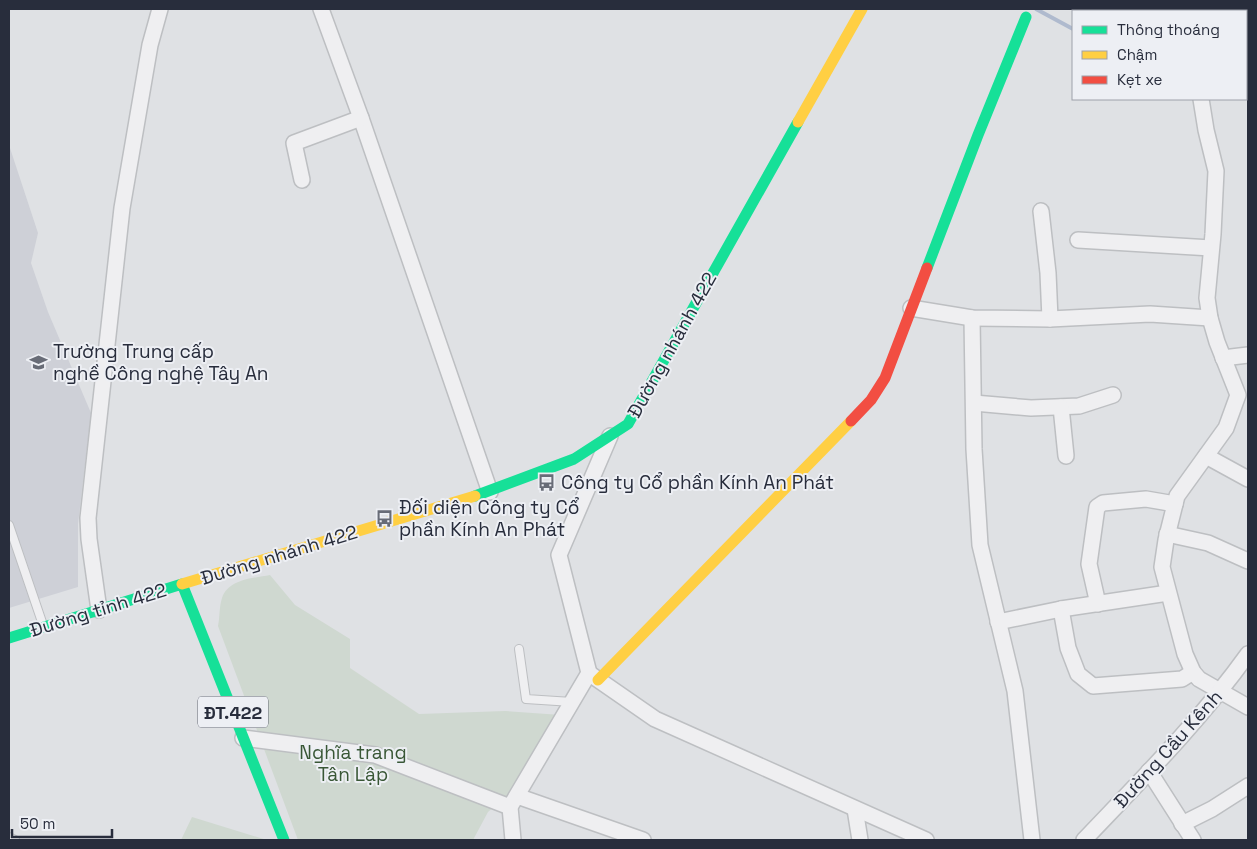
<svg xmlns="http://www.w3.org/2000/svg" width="1257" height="849" font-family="'Space Grotesk',sans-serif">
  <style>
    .built { fill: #ced0d7 }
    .green { fill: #cfd8d0 }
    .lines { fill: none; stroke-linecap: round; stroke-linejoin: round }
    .stream { stroke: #afbace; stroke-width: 4 }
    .lane-casing { stroke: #bdbfc2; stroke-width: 10 }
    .street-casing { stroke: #bdbfc2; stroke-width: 18 }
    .lane { stroke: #efeff1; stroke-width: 8 }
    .street { stroke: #efeff1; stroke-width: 15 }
    .fast { stroke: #16e098; stroke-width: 11 }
    .slow { stroke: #ffcf43; stroke-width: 11 }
    .jam { stroke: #f24e42; stroke-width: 11 }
    .labels { text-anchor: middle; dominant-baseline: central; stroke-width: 4; stroke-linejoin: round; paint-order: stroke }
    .shield { fill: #edeff4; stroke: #636773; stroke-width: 1 }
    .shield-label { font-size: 18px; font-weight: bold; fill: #282d3c }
    .street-label { font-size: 19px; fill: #282d3c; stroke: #edeff4 }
    .poi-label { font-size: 19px; fill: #282d3c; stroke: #edeff4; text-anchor: start }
    .park-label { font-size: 19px; fill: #395736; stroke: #edeff4 }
  </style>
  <rect width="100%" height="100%" fill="#dfe1e4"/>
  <path class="built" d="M9,145L38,233L31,263L48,312L91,413L78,524V587L9,608Z"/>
  <g class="green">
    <path d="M270,575L295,605L350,639V668L419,714L505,711L561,715L519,785L488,812L473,840H298L218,626C220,617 219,607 222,598C228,579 254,578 270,575Z"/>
    <path d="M192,817L267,840H181Z"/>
  </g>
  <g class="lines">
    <g class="stream">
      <path d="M1036,9L1073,29"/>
      <path d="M1246,13H1248"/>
    </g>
    <defs>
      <g id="lane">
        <path d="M9,525L43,625"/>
        <path d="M519,649L526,699L572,702"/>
        <path d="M9,837L15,840"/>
      </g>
      <g id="street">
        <path d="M321,9L361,118L490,492"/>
        <path d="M1091,9L1095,11"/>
        <path d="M1189,9L1190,11"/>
        <path d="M1107,11L1125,9"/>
        <path d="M1201,99L1206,130L1216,171L1213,234L1207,298L1210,318L1217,342L1238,395L1226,428L1177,496L1166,540L1162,567L1185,654L1193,672L1199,679L1248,707"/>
        <path d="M302,180L294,143L361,118"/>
        <path d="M1041,211L1048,273L1050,319"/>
        <path d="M1078,240L1211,248"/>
        <path d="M911,308L972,318L1050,319L1150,314L1210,318"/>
        <path d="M972,318L974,449L980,545L1015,691L1032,840"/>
        <path d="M1223,358L1248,355"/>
        <path d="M974,403L1031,408L1079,406L1113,395"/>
        <path d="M1061,407L1066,456"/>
        <path d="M1206,456L1248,479"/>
        <path d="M1167,534L1208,543L1248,561"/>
        <path d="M1098,604L1089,564L1097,507L1103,503L1146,499L1175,504"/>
        <path d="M1061,609L1068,648L1078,674L1093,686L1182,679L1193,672"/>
        <path d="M99,610L89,539L88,518L122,208L150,45L160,9"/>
        <path d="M998,622L1061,609L1168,593"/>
        <path d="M590,674L655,719L926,840"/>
        <path d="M243,738L375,755L510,807"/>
        <path d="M1149,771L1193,840"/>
        <path d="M517,796L643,840"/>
        <path d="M855,809L860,840"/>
        <path d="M1182,824L1212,809L1248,786"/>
        <path d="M513,840L510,807L589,673L559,555L610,436"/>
        <path d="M1084,840C1141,780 1200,721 1248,654"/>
      </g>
    </defs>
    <use href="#lane" class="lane-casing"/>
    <use href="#street" class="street-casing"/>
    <use href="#lane" class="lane"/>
    <use href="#street" class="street"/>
    <g class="fast">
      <path d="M927,268L978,135L1026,17"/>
      <path d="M475,496L574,459L628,424L798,122"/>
      <path d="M9,638L182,584L284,840"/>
    </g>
    <g class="slow">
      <path d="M798,122L862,9"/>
      <path d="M182,584L475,496"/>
      <path d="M598,680L851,421"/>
    </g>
    <path class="jam" d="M851,421L871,400L885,378L927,268"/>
  </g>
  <defs>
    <symbol id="school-bare" viewBox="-9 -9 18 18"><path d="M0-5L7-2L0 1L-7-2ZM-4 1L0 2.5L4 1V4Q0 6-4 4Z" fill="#686c77" stroke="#edeff4" stroke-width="2.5" paint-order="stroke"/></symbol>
    <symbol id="bus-bare" viewBox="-9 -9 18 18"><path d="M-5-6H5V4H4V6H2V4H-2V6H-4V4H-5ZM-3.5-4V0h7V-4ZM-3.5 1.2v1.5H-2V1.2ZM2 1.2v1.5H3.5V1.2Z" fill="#686c77" stroke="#edeff4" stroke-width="2.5" paint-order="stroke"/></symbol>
  </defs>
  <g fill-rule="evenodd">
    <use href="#school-bare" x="26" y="350" width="25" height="25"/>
    <use href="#bus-bare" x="534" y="470" width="25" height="25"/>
    <use href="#bus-bare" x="372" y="506" width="25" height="25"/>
  </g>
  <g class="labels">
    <rect class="shield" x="198" y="696.5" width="70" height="31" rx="4"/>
    <g class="shield-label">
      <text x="233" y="712">ĐT.422</text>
    </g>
    <g class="street-label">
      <text transform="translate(672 345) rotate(-61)">Đường nhánh 422</text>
      <text transform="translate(279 555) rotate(-17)">Đường nhánh 422</text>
      <text transform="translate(98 610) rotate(-17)">Đường tỉnh 422</text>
      <text transform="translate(1168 749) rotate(-48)">Đường Cầu Kênh</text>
    </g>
    <g class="poi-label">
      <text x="53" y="351">Trường Trung cấp<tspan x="53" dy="22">nghề Công nghệ Tây An</tspan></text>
      <text x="561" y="482">Công ty Cổ phần Kính An Phát</text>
      <text x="399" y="507">Đối diện Công ty Cổ<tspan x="399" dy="22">phần Kính An Phát</tspan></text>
    </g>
    <g class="park-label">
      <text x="353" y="752">Nghĩa trang<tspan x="353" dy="22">Tân Lập</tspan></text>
    </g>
  </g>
  <rect width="1257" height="849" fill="none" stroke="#282d3c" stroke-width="20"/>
  <rect x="1072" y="10" width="175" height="90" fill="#edeff4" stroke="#9ea1aa"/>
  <rect x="1082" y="26" width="25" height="8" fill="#16e098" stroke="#9ea1aa"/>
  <text x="1117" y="35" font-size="15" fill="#282d3c">Thông thoáng</text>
  <rect x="1082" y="51" width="25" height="8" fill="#ffcf43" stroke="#9ea1aa"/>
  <text x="1117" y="60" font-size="15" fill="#282d3c">Chậm</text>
  <rect x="1082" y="76" width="25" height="8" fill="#f24e42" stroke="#9ea1aa"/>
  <text x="1117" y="85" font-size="15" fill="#282d3c">Kẹt xe</text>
  <path d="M12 829v8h100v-8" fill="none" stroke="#282d3c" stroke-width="2.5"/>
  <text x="20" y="829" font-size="15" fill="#282d3c" stroke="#edeff4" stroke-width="4" paint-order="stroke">50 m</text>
</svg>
